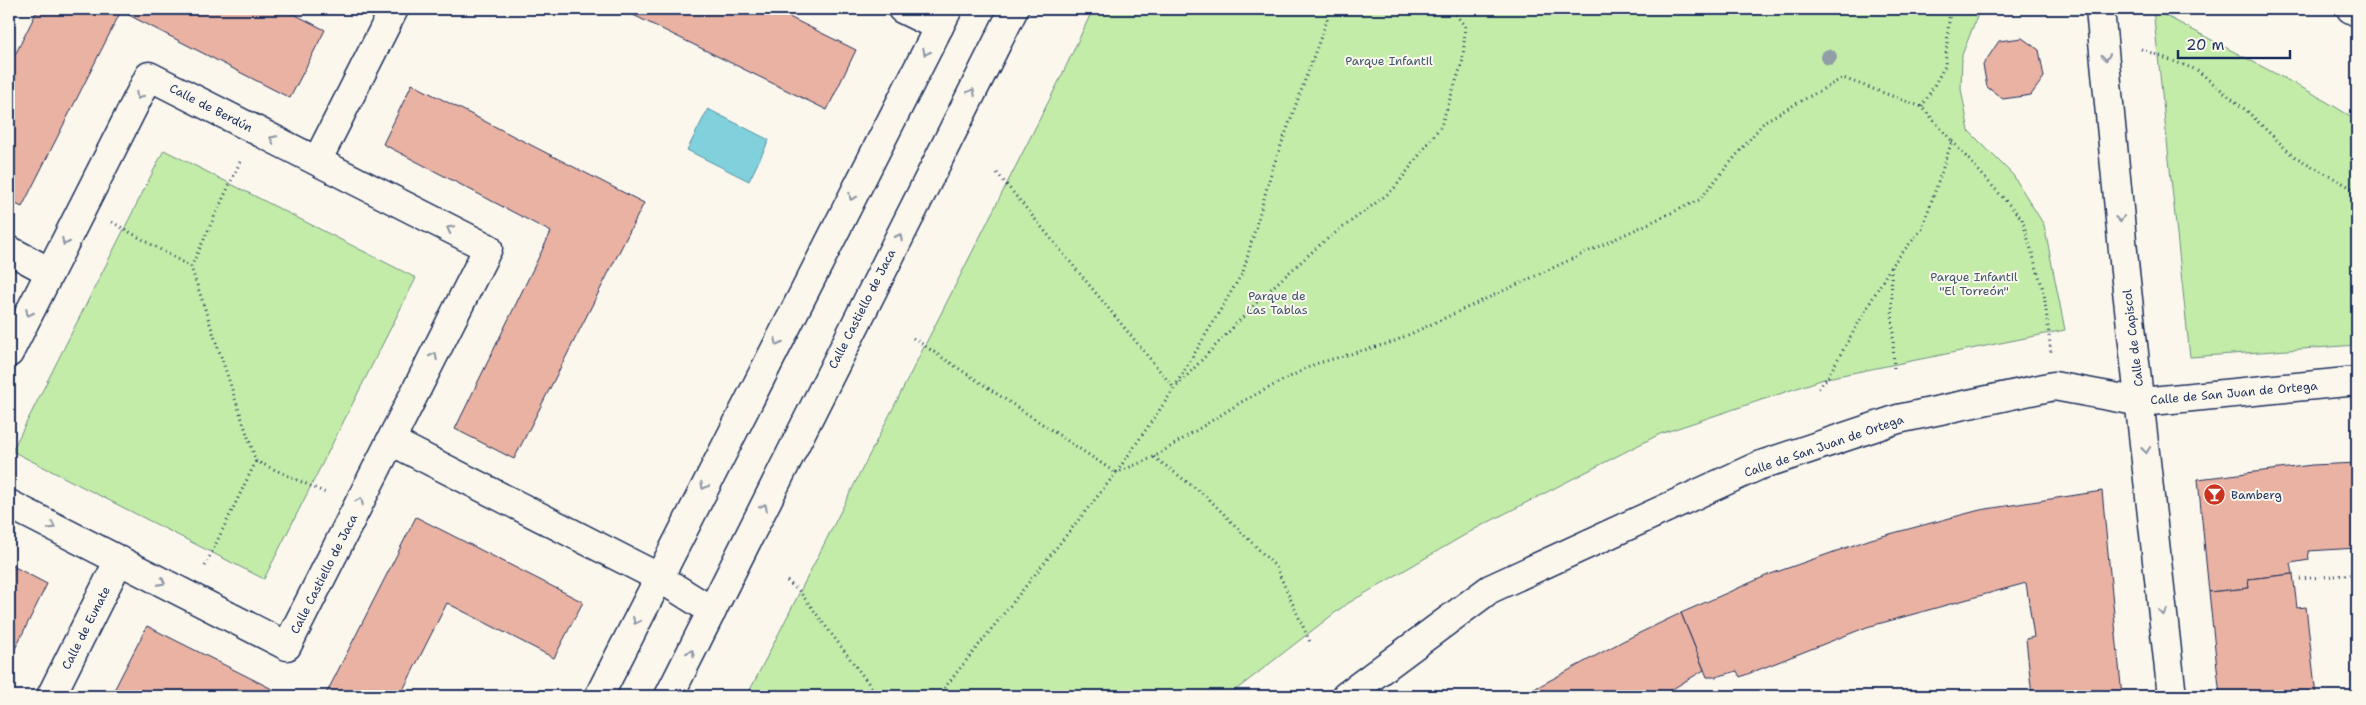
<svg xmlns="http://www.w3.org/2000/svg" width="2366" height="705" font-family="'Shantell Sans',sans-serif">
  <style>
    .green { fill: #c3eca8; stroke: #6f8e83 }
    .water { fill: #80d1db; stroke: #5890a9 }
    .building { fill: #eab2a2; stroke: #1b2f5e }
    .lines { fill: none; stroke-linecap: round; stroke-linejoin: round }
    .minor-casing { stroke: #1b2f5e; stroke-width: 31 }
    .path { stroke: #1b2f5e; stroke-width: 3; stroke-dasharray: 1 4; stroke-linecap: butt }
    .minor { stroke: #fbf7ec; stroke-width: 28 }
    .tree { fill: #929ea6 }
    .oneway { stroke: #8b93a5 }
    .labels { text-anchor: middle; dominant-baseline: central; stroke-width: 4; stroke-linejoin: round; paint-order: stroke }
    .park-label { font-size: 12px; fill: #3d556d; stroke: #fbf7ec }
    .street-label { font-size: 12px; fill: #1b2f5e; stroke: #fbf7ec }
    .poi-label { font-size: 12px; fill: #1b2f5e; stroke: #fbf7ec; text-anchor: start }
  </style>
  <rect width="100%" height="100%" fill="#fbf7ec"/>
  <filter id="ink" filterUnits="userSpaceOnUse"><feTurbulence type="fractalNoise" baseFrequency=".02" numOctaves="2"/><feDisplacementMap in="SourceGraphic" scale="10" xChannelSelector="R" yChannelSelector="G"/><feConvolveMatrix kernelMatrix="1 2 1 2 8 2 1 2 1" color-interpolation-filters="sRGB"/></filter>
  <g filter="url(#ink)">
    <g class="green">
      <path d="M1093,9H1980L1962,55L1961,89L1969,131L2013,175L2044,225L2065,330L1827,378L1660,434L1475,529L1345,605L1228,696H747L1061,77Z"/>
      <path d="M2153,9L2312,93L2357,120V345L2190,357Z"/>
      <path d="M164,150L416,278L264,579L12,451Z"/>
    </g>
    <path class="water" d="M708,109L769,140L749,181L687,150Z"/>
    <g class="building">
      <path d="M38,9H292L290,12L325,30L290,98L121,11L22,207L9,201V67Z"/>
      <path d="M621,9H773L856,50L827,110Z"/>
      <path d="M2022,38L2039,50L2044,77L2031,95L2003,99L1987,87L1983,65L1999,41Z"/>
      <path d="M412,84L644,203L514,459L455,429L551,232L383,144Z"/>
      <path d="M2357,463V548L2308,551L2309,560L2291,563L2293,574L2248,579L2249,588L2209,592L2198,479L2312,465Z"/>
      <path d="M2102,491L2122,696H2032L2026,639L2034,637L2026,583L1867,627L1740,677L1737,671L1716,677H1707L1681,613L1768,575L1871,539L1980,510Z"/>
      <path d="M416,517L583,602L554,658L447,603L400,696H325Z"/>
      <path d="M9,564L47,584L9,661Z"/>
      <path d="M2293,574L2297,608L2306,607L2316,696H2220L2209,592L2249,588L2248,579Z"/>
      <path d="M1681,613L1704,670L1661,696H1521L1623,641Z"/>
      <path d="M147,626L286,696H111Z"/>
    </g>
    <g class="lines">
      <defs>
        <g id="minor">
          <path d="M902,9L939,27"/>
          <path d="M2100,9L2125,272L2172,696"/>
          <path d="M2351,9L2357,12"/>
          <path d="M317,161L394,9"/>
          <path d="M9,250L50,272"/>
          <path d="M9,353L149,76L488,248L287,646L9,504"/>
          <path d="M391,441L658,577L712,611"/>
          <path d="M51,696L119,560"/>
          <path d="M599,696L948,9"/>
          <path d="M669,696L1014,9"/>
          <path d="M1346,696L1490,589L1758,466L1898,419L2054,386L2141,402L2357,381"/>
        </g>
      </defs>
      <use href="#minor" class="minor-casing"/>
      <g class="path">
        <path d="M2141,49L2197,70L2248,112L2292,155L2357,191"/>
        <path d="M1922,107L1945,66L1950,9"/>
        <path d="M1952,141L2022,219L2044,293L2051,353"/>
        <path d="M997,173L1174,388"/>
        <path d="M112,222L191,267L256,461L328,494"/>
        <path d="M191,267L241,160"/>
        <path d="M1891,267L1894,371"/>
        <path d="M913,338L1116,473L1174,389L1265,294L1322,243L1393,190L1441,126L1463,60L1465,26L1451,9"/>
        <path d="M1177,383L1243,272L1272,170L1331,9"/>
        <path d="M1154,457L1207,497L1276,567L1310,642"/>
        <path d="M205,566L256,461"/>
        <path d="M2355,574L2357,590"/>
        <path d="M2300,579L2357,574"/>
        <path d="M787,581L800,592L878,696"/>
        <path d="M2357,646L2355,655L2357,674"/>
        <path d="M938,696L1116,473L1154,457L1243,401L1315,364L1393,342L1699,200L1765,121L1843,78L1922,107L1952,141L1922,229L1891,266L1827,378L1818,389"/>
      </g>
      <use href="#minor" class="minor"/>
    </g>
    <circle class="tree" cx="1829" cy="57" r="8"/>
    <defs><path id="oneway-chevron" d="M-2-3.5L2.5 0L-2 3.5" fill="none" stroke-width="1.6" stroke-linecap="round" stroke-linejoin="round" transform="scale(1.25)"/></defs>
    <g class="oneway">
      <use href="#oneway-chevron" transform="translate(926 52) rotate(117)"/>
      <use href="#oneway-chevron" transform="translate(2106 57) rotate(84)"/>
      <use href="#oneway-chevron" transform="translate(972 92) rotate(-63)"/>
      <use href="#oneway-chevron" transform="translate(139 96) rotate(117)"/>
      <use href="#oneway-chevron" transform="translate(273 139) rotate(-153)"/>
      <use href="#oneway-chevron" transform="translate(852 197) rotate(117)"/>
      <use href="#oneway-chevron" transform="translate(2120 219) rotate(84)"/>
      <use href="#oneway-chevron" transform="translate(450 229) rotate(-153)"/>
      <use href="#oneway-chevron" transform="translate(899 237) rotate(-63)"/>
      <use href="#oneway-chevron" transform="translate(65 242) rotate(117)"/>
      <use href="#oneway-chevron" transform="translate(29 313) rotate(117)"/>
      <use href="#oneway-chevron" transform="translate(778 342) rotate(117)"/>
      <use href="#oneway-chevron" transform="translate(434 356) rotate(-63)"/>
      <use href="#oneway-chevron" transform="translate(2146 450) rotate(84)"/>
      <use href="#oneway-chevron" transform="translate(704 486) rotate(117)"/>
      <use href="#oneway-chevron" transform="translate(360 501) rotate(-63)"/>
      <use href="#oneway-chevron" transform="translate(764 507) rotate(-64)"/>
      <use href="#oneway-chevron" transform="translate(52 526) rotate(27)"/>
      <use href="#oneway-chevron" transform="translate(162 582) rotate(27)"/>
      <use href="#oneway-chevron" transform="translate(2163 612) rotate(84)"/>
      <use href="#oneway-chevron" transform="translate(636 621) rotate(116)"/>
      <use href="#oneway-chevron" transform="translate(691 653) rotate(-63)"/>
    </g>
  </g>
  <defs>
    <symbol id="bar-disc" viewBox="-11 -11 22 22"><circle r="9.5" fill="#c8321e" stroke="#fbf7ec"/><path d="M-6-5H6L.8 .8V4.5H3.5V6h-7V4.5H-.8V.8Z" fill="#fff"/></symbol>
  </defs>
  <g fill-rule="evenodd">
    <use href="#bar-disc" x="2202" y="482" width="25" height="25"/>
  </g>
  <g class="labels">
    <g class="park-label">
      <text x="1389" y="61">Parque Infantil</text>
      <text x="1974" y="277">Parque Infantil<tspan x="1974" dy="14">"El Torreón"</tspan></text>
      <text x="1277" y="296">Parque de<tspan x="1277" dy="14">Las Tablas</tspan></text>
    </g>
    <g class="street-label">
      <text transform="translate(211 108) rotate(27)">Calle de Berdún</text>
      <text transform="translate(862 309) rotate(-63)">Calle Castiello de Jaca</text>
      <text transform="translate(2133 338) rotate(-97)">Calle de Capiscol</text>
      <text transform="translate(2234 393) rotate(-5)">Calle de San Juan de Ortega</text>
      <text transform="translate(1824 446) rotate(-19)">Calle de San Juan de Ortega</text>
      <text transform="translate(324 574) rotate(-63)">Calle Castiello de Jaca</text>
      <text transform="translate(86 628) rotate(-63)">Calle de Eunate</text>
    </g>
    <g class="poi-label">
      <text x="2231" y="495">Bamberg</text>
    </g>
  </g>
  <rect width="2366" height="705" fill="none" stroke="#fbf7ec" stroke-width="30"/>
  <rect x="15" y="15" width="2336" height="675" fill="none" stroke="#1b2f5e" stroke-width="2" filter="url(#ink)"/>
  <path d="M2178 50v8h112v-8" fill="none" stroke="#1b2f5e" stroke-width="2.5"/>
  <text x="2186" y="50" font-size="15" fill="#1b2f5e" stroke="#fbf7ec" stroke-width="4" paint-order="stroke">20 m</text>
</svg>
